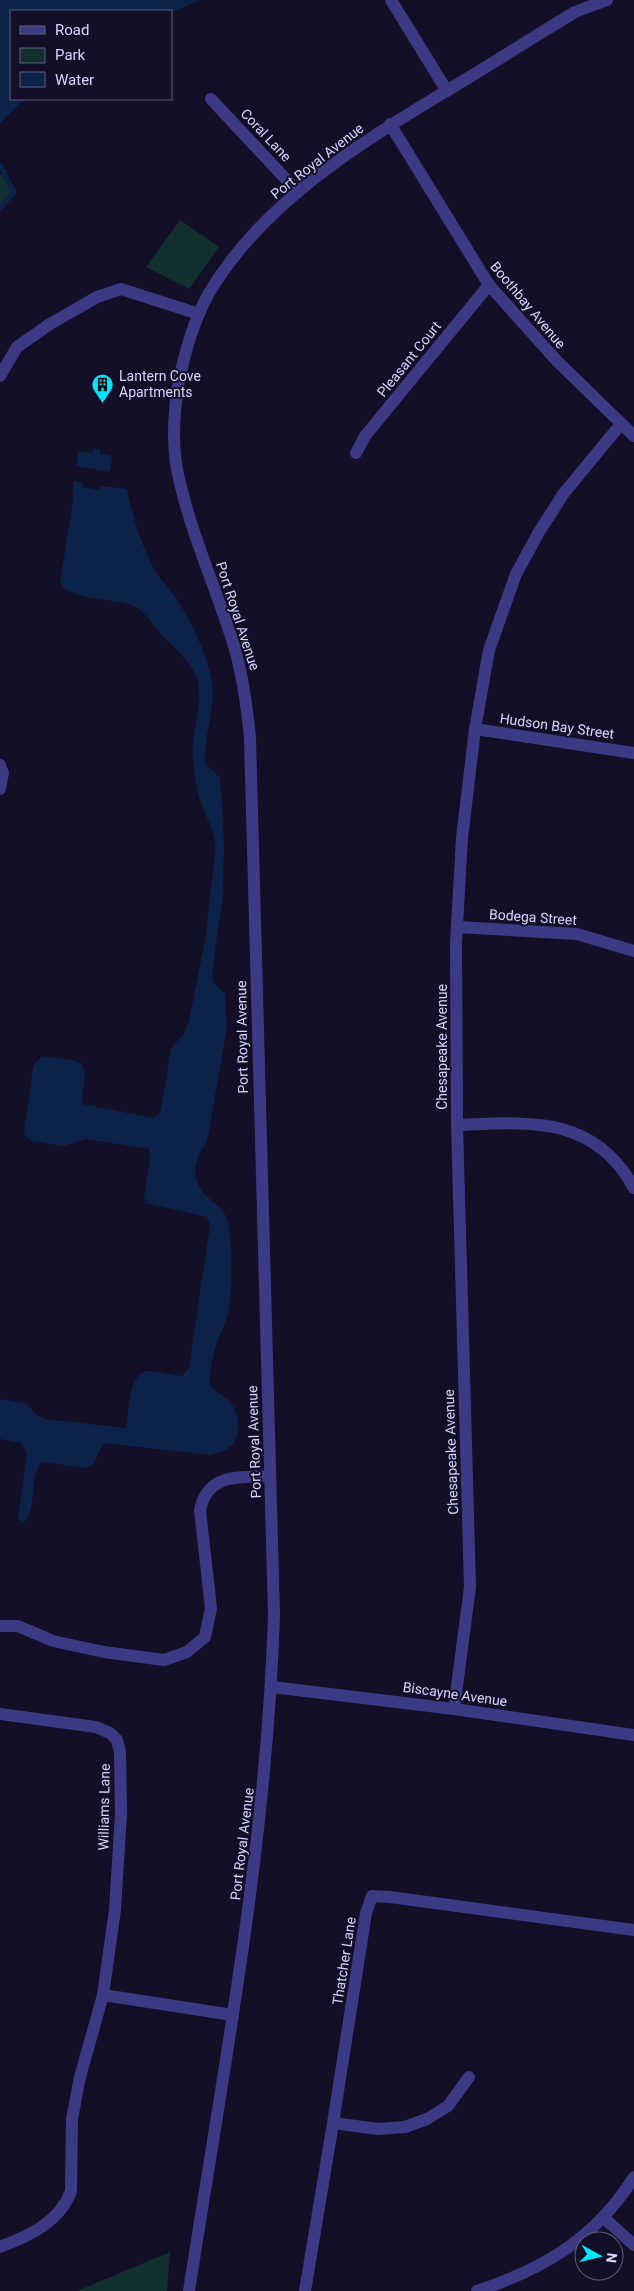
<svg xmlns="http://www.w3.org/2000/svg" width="634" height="2291" font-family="Roboto,sans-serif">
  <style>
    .green { fill: #12302f }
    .water { fill: #0c2248 }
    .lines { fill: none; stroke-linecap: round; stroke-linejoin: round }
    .stream { stroke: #0c2248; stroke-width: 5 }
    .minor { stroke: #3d3a85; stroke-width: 12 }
    .labels { text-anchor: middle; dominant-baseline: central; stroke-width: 4; stroke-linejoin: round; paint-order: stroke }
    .street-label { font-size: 14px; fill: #d9d4ff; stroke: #130f26 }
    .poi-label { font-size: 14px; fill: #d9d4ff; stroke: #130f26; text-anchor: start }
  </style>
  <rect width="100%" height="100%" fill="#130f26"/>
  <g class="green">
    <path d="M5,173L14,192L0,208V175Z"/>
    <path d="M180,220L219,247L189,289L146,267Z"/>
    <path d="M170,2252L167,2291H77Z"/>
  </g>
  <g class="water">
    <path d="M0,0H199L171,13V11H11V99H25L0,123Z"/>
    <path d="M93,448L100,449V454L112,456L110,472L76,466L78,451L92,453Z"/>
    <path d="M73,481L83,483L82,487L100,490V486L127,489C131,512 144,553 156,572C164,584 174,594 181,606C194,627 205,652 211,676C218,705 203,734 205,763L220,778L224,841L223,894L212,972L213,982L225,994L227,1026L207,1142C196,1156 190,1175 202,1191C210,1202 222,1205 227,1219C232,1232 232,1298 228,1313C226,1325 219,1334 216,1345C213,1354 210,1369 210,1378C210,1392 221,1393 229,1401C239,1410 242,1436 231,1446C225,1451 217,1453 210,1455L105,1443C96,1451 99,1462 87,1468L42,1462C28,1475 38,1512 24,1522L18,1519L27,1453L21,1443L0,1439V1399L27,1404L38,1416L44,1419L126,1428C130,1413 127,1370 150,1371C161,1371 171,1375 182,1376L189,1368L210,1225L207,1217L203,1216L145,1203L144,1198L150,1159L149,1149L86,1139L63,1146L32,1141L27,1138L24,1133L33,1069L35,1063L42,1056L72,1060L81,1063L85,1071L82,1104L154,1118L161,1111L171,1049L184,1033L189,1021L205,940L215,852C216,829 202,812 197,790C194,774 192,754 194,737C196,713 206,689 191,667C184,655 170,644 160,633C153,625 144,610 134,606C116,598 69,601 60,583L73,500Z"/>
  </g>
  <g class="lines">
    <path class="stream" d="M0,165L14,192L0,208"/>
    <g class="minor">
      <path d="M391,0L447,91"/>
      <path d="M211,99L298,192"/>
      <path d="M390,124L489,285L557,361L634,436"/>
      <path d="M0,376L17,347L50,324L97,297L121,289L199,314"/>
      <path d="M356,453L365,436L489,285"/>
      <path d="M475,729L634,753"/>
      <path d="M0,765L3,773L0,789"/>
      <path d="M457,927L577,934L634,951"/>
      <path d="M457,1125C530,1122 594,1115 634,1188"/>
      <path d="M0,1626H18L53,1641L104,1652L164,1660L187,1652L205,1637L211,1608L200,1510C208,1472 240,1478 270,1476"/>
      <path d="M272,1687L454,1709L634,1735"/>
      <path d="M454,1709L470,1587L457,1125L456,943L462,838L475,729L489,650L516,574L539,532L564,493L621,424"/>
      <path d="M0,1714L96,1727L110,1733L117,1740L120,1752L121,1814L115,1910L103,1995L80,2077L72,2119L71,2191C60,2222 29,2236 0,2247"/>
      <path d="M103,1995L233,2015"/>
      <path d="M333,2123L378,2129L405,2127L427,2119L448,2106L469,2077"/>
      <path d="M604,2218L634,2245"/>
      <path d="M189,2291C224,2066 267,1842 274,1615L250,738C247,707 243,676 234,646C216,587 189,530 177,469C172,442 174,412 178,386C184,354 193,322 209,293C263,202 359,144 448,90C490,65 532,38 575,12L607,0"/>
      <path d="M305,2291L333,2123L366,1913L372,1896L390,1897L634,1930"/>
      <path d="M477,2291C544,2269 596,2238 634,2177"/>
    </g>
  </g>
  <defs>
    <symbol id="building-pin" viewBox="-11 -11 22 30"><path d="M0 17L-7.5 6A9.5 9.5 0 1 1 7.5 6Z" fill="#00e5ff" stroke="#130f26"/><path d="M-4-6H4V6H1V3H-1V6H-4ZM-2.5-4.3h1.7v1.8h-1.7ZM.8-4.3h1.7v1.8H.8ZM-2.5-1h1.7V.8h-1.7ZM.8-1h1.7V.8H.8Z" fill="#111"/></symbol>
  </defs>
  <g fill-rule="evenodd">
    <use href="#building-pin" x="90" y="372" width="25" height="34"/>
  </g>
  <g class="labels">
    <g class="street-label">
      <text transform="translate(266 135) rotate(47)">Coral Lane</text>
      <text transform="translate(317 161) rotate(-38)">Port Royal Avenue</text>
      <text transform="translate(528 305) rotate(50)">Boothbay Avenue</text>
      <text transform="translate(409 359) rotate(-51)">Pleasant Court</text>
      <text transform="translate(238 616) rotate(72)">Port Royal Avenue</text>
      <text transform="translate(557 726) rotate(8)">Hudson Bay Street</text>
      <text transform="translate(533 917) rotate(4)">Bodega Street</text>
      <text transform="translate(242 1037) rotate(-91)">Port Royal Avenue</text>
      <text transform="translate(442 1047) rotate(-90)">Chesapeake Avenue</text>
      <text transform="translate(254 1442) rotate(-92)">Port Royal Avenue</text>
      <text transform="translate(451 1452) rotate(-92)">Chesapeake Avenue</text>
      <text transform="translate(455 1694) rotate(8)">Biscayne Avenue</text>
      <text transform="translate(104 1807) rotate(-89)">Williams Lane</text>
      <text transform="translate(242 1844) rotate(-83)">Port Royal Avenue</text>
      <text transform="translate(344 1961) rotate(-81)">Thatcher Lane</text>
    </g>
    <g class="poi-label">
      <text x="119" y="376">Lantern Cove<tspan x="119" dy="16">Apartments</tspan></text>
    </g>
  </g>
  <rect x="10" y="10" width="162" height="90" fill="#130f26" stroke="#625e7d"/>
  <rect x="20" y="26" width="25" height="8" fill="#3d3a85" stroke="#625e7d"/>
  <text x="55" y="35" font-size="15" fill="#d9d4ff">Road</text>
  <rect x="20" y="48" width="25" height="15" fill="#12302f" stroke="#625e7d"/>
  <text x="55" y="60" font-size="15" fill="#d9d4ff">Park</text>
  <rect x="20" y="72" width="25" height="15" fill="#0c2248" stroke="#625e7d"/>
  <text x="55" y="85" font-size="15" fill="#d9d4ff">Water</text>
  <g transform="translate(599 2256) rotate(98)"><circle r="24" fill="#130f26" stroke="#625e7d"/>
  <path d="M0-4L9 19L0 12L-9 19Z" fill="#00e5ff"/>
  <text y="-8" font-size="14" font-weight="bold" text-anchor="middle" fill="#d9d4ff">N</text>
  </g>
</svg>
